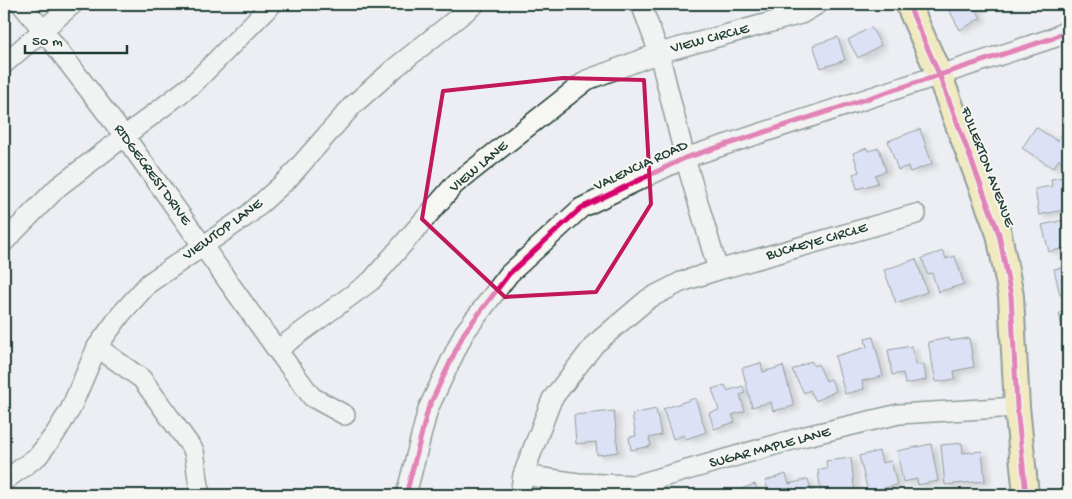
<svg xmlns="http://www.w3.org/2000/svg" width="1072" height="499" font-family="'Gochi Hand',sans-serif">
  <style>
    .building { fill: #cbd0f8; stroke: #1f3d34; filter: url(#shadow) }
    .lines { fill: none; stroke-linecap: round; stroke-linejoin: round }
    .minor-casing { stroke: #1f3d34; stroke-width: 22 }
    .major-casing { stroke: #1f3d34; stroke-width: 28 }
    .minor { stroke: #f6f6f2; stroke-width: 19 }
    .major { stroke: #f6e381; stroke-width: 24 }
    .cycleway-casing { stroke: #f6f6f2; stroke-width: 8 }
    .cycleway { stroke: #d6006c; stroke-width: 5 }
    .marked { fill: none; stroke: #c2185b; stroke-width: 4; stroke-linejoin: round }
    .labels { text-anchor: middle; dominant-baseline: central; stroke-width: 4; stroke-linejoin: round; paint-order: stroke }
    .street-label { font-size: 15px; fill: #1f3d34; stroke: #f6f6f2 }
  </style>
  <defs>
    <filter id="shadow"><feDropShadow dx="5.5" dy="3" stdDeviation="2.5" flood-color="#0004"/></filter>
  </defs>
  <rect width="100%" height="100%" fill="#edeef3"/>
  <filter id="ink" filterUnits="userSpaceOnUse"><feTurbulence type="fractalNoise" baseFrequency=".02" numOctaves="2"/><feDisplacementMap in="SourceGraphic" scale="10" xChannelSelector="R" yChannelSelector="G"/><feConvolveMatrix kernelMatrix="1 2 1 2 8 2 1 2 1" color-interpolation-filters="sRGB"/></filter>
  <g filter="url(#ink)">
    <g class="building">
      <path d="M952,4H979L981,6L976,9L981,18L960,30L947,6Z"/>
      <path d="M871,27L881,45L858,58L848,40Z"/>
      <path d="M838,37L845,60L821,68L813,45Z"/>
      <path d="M1036,127L1057,141L1062,134L1068,138V157L1064,162L1059,159L1053,168L1022,148Z"/>
      <path d="M920,129L932,164L910,172L908,166L898,170L888,141Z"/>
      <path d="M867,148L868,151L879,148L886,171L875,175L878,183L857,189L853,174L859,172L853,153Z"/>
      <path d="M1064,177L1068,197V209L1039,215L1035,189L1052,186L1051,179Z"/>
      <path d="M1068,219V247L1049,252L1042,225Z"/>
      <path d="M943,251L946,259L955,256L964,284L938,292L932,273L927,274L922,258Z"/>
      <path d="M916,259L927,292L896,303L884,270Z"/>
      <path d="M1068,267V294L1060,295L1054,269Z"/>
      <path d="M1068,311V342H1065L1059,313Z"/>
      <path d="M873,337L883,376L862,381L864,389L845,394L835,356L867,347L865,339Z"/>
      <path d="M949,338L950,341L969,338L974,367L954,371L955,379L936,382L928,342Z"/>
      <path d="M912,346L915,365L924,364L926,380L905,384L903,373L892,375L888,350Z"/>
      <path d="M1068,358V383L1063,359Z"/>
      <path d="M811,361L814,366L818,364L826,381L831,379L836,391L816,401L810,390L804,393L792,370Z"/>
      <path d="M761,363L763,372L783,366L794,406L773,411L771,402L752,407L742,368Z"/>
      <path d="M725,385L727,391L743,386L745,393L740,395L745,411L732,415L735,422L714,429L709,413L719,410L712,389Z"/>
      <path d="M695,398L706,432L686,439L684,435L673,439L663,409Z"/>
      <path d="M656,409L661,435L649,438L651,446L631,450L629,437L636,436L632,414Z"/>
      <path d="M614,411L618,452L597,455L596,442L576,444L574,415Z"/>
      <path d="M962,443L963,453L982,451L985,481L945,485L941,445Z"/>
      <path d="M931,444L938,481L918,485L917,479L903,482L897,451Z"/>
      <path d="M879,451L882,463L891,461L897,485L868,492L859,456Z"/>
      <path d="M851,458L855,495H821L818,470L827,469L826,461Z"/>
      <path d="M786,474L789,484L808,479L813,495H770L765,481Z"/>
      <path d="M755,484L759,495H724Z"/>
    </g>
    <g class="lines">
      <defs>
        <g id="minor">
          <path d="M21,4L43,30L125,137L277,350L312,397L345,415"/>
          <path d="M641,4L659,53L685,158L718,270"/>
          <path d="M4,64L73,4"/>
          <path d="M4,242L58,187L193,84L272,4"/>
          <path d="M97,347L142,379L194,451L199,486"/>
          <path d="M277,350L371,281L455,184L587,80L659,53L801,14L818,4"/>
          <path d="M523,475L578,483L635,485L806,436L899,414L1017,407"/>
          <path d="M4,481L38,456L55,434L70,410L97,347L121,314L149,283L248,215L289,178L353,105L396,67L475,4"/>
          <path d="M406,495L428,409L464,333L509,274L581,208L685,158L1053,38L1068,30"/>
          <path d="M520,495L523,475L552,399L595,344L648,299L681,282L718,270L916,214"/>
        </g>
        <path id="major" d="M908,4L939,74L999,234L1011,296L1017,407L1026,495"/>
      </defs>
      <use href="#minor" class="minor-casing"/>
      <use href="#major" class="major-casing"/>
      <use href="#minor" class="minor"/>
      <use href="#major" class="major"/>
      <defs>
        <g id="cycleway">
          <path d="M908,4L939,74L999,234L1011,296L1017,407L1026,495"/>
          <path d="M406,495L428,409L464,333L509,274L581,208L685,158L1053,38L1068,30"/>
        </g>
      </defs>
      <use href="#cycleway" class="cycleway-casing"/>
      <use href="#cycleway" class="cycleway"/>
    </g>
  </g>
  <path d="M0 0H1072V499H0ZM563,78L644,80L651,204L596,292L505,297L422,219L443,91Z" fill="#edeef3" fill-opacity=".55" fill-rule="evenodd"/>
  <path class="marked" d="M563,78L644,80L651,204L596,292L505,297L422,219L443,91Z"/>
  <g class="labels">
    <g class="street-label">
      <text transform="translate(710 39) rotate(-15)">VIEW CIRCLE</text>
      <text transform="translate(641 166) rotate(-25)">VALENCIA ROAD</text>
      <text transform="translate(479 167) rotate(-40)">VIEW LANE</text>
      <text transform="translate(987 167) rotate(69)">FULLERTON AVENUE</text>
      <text transform="translate(152 175) rotate(54)">RIDGECREST DRIVE</text>
      <text transform="translate(223 230) rotate(-36)">VIEWTOP LANE</text>
      <text transform="translate(817 242) rotate(-16)">BUCKEYE CIRCLE</text>
      <text transform="translate(770 448) rotate(-15)">SUGAR MAPLE LANE</text>
    </g>
  </g>
  <rect width="1072" height="499" fill="none" stroke="#f6f6f2" stroke-width="20"/>
  <rect x="10" y="10" width="1052" height="479" fill="none" stroke="#1f3d34" stroke-width="2" filter="url(#ink)"/>
  <path d="M25 45v8h102v-8" fill="none" stroke="#1f3d34" stroke-width="2.5"/>
  <text x="32" y="45" font-size="15" fill="#1f3d34" stroke="#f6f6f2" stroke-width="4" paint-order="stroke">50 m</text>
</svg>
